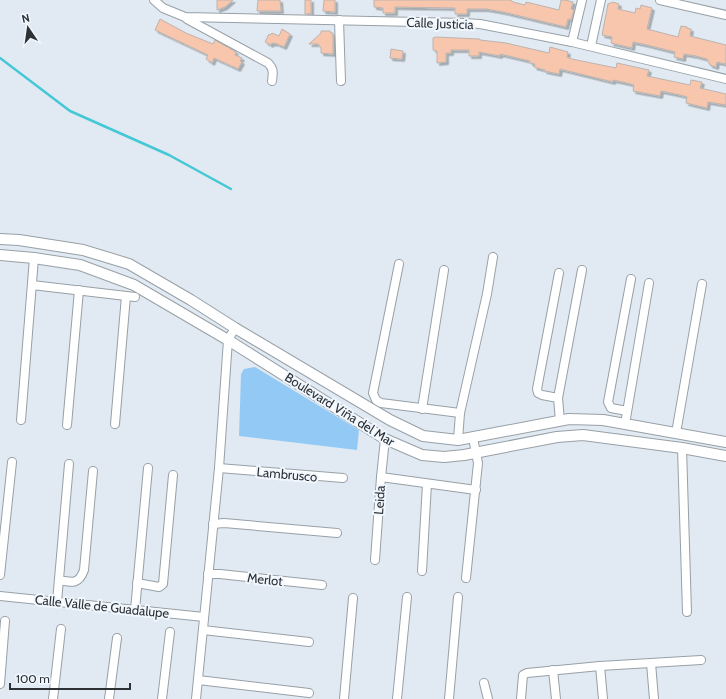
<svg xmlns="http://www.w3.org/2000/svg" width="726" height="699" font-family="Cabin,sans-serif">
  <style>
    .green { fill: #93caf5 }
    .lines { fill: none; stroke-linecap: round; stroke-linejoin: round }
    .stream { stroke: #45c8d6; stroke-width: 2.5 }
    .building { fill: #f8c6ac; stroke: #bdb3ae; filter: url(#shadow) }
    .minor-casing { stroke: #98a0a7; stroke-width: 10 }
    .tertiary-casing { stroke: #98a0a7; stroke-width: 12 }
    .minor { stroke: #fff; stroke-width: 8 }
    .tertiary { stroke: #fff; stroke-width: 10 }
    .labels { text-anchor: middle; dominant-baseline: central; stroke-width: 4; stroke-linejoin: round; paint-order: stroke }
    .street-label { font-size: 13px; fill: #2d3134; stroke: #f0f7fe }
  </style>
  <defs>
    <filter id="shadow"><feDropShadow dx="2.5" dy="2.5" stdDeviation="0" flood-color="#0004"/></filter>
  </defs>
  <rect width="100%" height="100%" fill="#e1eaf2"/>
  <path class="green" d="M255,367L359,430L357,450L239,436L241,374L244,369Z"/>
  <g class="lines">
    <path class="stream" d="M0,58L70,111L169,155L231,189"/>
  </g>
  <g class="building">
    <path d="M217,0H233L225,7L217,10Z"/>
    <path d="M258,0H280L281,11H257Z"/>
    <rect x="305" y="0" width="6" height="14"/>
    <path d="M324,0H335V12L323,11Z"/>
    <path d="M374,0H511L513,2L525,5L526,2L559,10L561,0H565L573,2L571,9L574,10L571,20L568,19L566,27L503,12L486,9H467V14H455V8L395,7V13H383V8L374,7Z"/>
    <path d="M613,2L619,4L618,9L635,13L636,8L640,9L641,5L652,8L647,29L678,37L681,26L687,27V28L691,29L690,36L726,45V64L717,62L716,67L710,65L707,59L696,56L684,54L683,59L674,57L675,52L647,45L633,42L632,48L611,43L612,37L602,35L608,4Z"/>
    <path d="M160,19L186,33L213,44L215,40L236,52L235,55L242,58L240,61L242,62L238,69L214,58L212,63L206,59L208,55L155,30Z"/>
    <path d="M282,29L290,34L284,47L275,43V44L272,43L271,45L265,42L269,34L270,35L272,33L279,36Z"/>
    <path d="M321,31H330L331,33H333V54L321,53V48L318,44H309L321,33Z"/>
    <path d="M436,37L480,39V40L506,43L549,53L550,47L568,52L567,57L572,59L616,68L617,63L649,70L647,76L690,85L691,80L702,82L700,88L726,94V105L708,102L707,108L686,103L687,97L680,95L661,91L660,96L633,91L634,85L627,83L613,80V82L560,69L559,74L544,71L545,70L534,67L535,64L530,63V61L500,54V56L479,52V56H469V50H451V53H446V62L437,63V51L433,50V38Z"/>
    <path d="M391,49L403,51L402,59L390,58Z"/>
  </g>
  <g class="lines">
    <defs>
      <g id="minor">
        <path d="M154,0L163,8L185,17L465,23L480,24L572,42L726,79"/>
        <path d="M660,0L726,15"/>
        <path d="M187,19L268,63C274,69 273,73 272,81"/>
        <path d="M339,20L341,81"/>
        <path d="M572,42L582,0"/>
        <path d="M591,46L601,0"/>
        <path d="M399,264L373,393L376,400L381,403L460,413"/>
        <path d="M32,285L135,297"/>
        <path d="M558,398L542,395L538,393L537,389L559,273"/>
        <path d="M422,409L444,270"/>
        <path d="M627,411L611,408L608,402L631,279"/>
        <path d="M21,420L34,258"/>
        <path d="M560,421L558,398L582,270"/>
        <path d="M115,424L126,296"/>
        <path d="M625,424L649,283"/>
        <path d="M67,425L79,290"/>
        <path d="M676,433L702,284"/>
        <path d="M458,440L460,413L487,294L493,257"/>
        <path d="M682,448L687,612"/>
        <path d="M219,468L343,478"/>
        <path d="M381,477L476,490"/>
        <path d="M213,524L224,523L337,533"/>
        <path d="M375,560L381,477L385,439"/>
        <path d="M422,571L427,484"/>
        <path d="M208,574H220L322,585"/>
        <path d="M0,575L12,462"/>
        <path d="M466,578L478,463L473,438"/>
        <path d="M59,580C73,583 79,584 84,570L93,471"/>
        <path d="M137,583L159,587L163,584L173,475"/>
        <path d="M0,596L204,617"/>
        <path d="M57,602L69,464"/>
        <path d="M135,610L148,468"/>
        <path d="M203,630L309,642"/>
        <path d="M651,663L654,699"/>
        <path d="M600,666L603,699"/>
        <path d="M553,670L556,699"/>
        <path d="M198,680L309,693"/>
        <path d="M484,683L488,699"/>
        <path d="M0,684L5,621"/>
        <path d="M53,699L61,629"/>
        <path d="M109,699L117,638"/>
        <path d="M162,699L170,632"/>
        <path d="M196,699L219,468L228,340L235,328"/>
        <path d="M344,699L353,598"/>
        <path d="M397,699L407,597"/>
        <path d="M449,699L458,597"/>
        <path d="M521,699L523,675L527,673L600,666L701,660"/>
      </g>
      <g id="tertiary">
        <path d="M0,239L19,240L83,250L129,264L191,300L235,328L390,420L423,436L458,440L569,419L603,420L726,442"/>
        <path d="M0,255L34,258L80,265L134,285L228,340L385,439L422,455L444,457L464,455L557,437L583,435L682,448L726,456"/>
      </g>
    </defs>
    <use href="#minor" class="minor-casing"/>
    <use href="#tertiary" class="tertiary-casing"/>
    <use href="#minor" class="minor"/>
    <use href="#tertiary" class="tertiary"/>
  </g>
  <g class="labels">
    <g class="street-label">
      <text transform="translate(440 23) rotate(2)">Calle Justicia</text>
      <text transform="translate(340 409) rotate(32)">Boulevard Viña del Mar</text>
      <text transform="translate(287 474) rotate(5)">Lambrusco</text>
      <text transform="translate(379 500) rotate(-86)">Leida</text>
      <text transform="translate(265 579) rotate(6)">Merlot</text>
      <text transform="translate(102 606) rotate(6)">Calle Valle de Guadalupe</text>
    </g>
  </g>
  <g transform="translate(28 28) rotate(347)" stroke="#f0f7fe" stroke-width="3" paint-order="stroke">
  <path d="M0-3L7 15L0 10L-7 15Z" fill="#2d3134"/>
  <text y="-6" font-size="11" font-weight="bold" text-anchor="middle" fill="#2d3134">N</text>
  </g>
  <path d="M10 683v6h120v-6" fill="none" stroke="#2d3134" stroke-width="2"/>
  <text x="16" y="683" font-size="12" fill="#2d3134" stroke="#f0f7fe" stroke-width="3" paint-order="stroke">100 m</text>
</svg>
